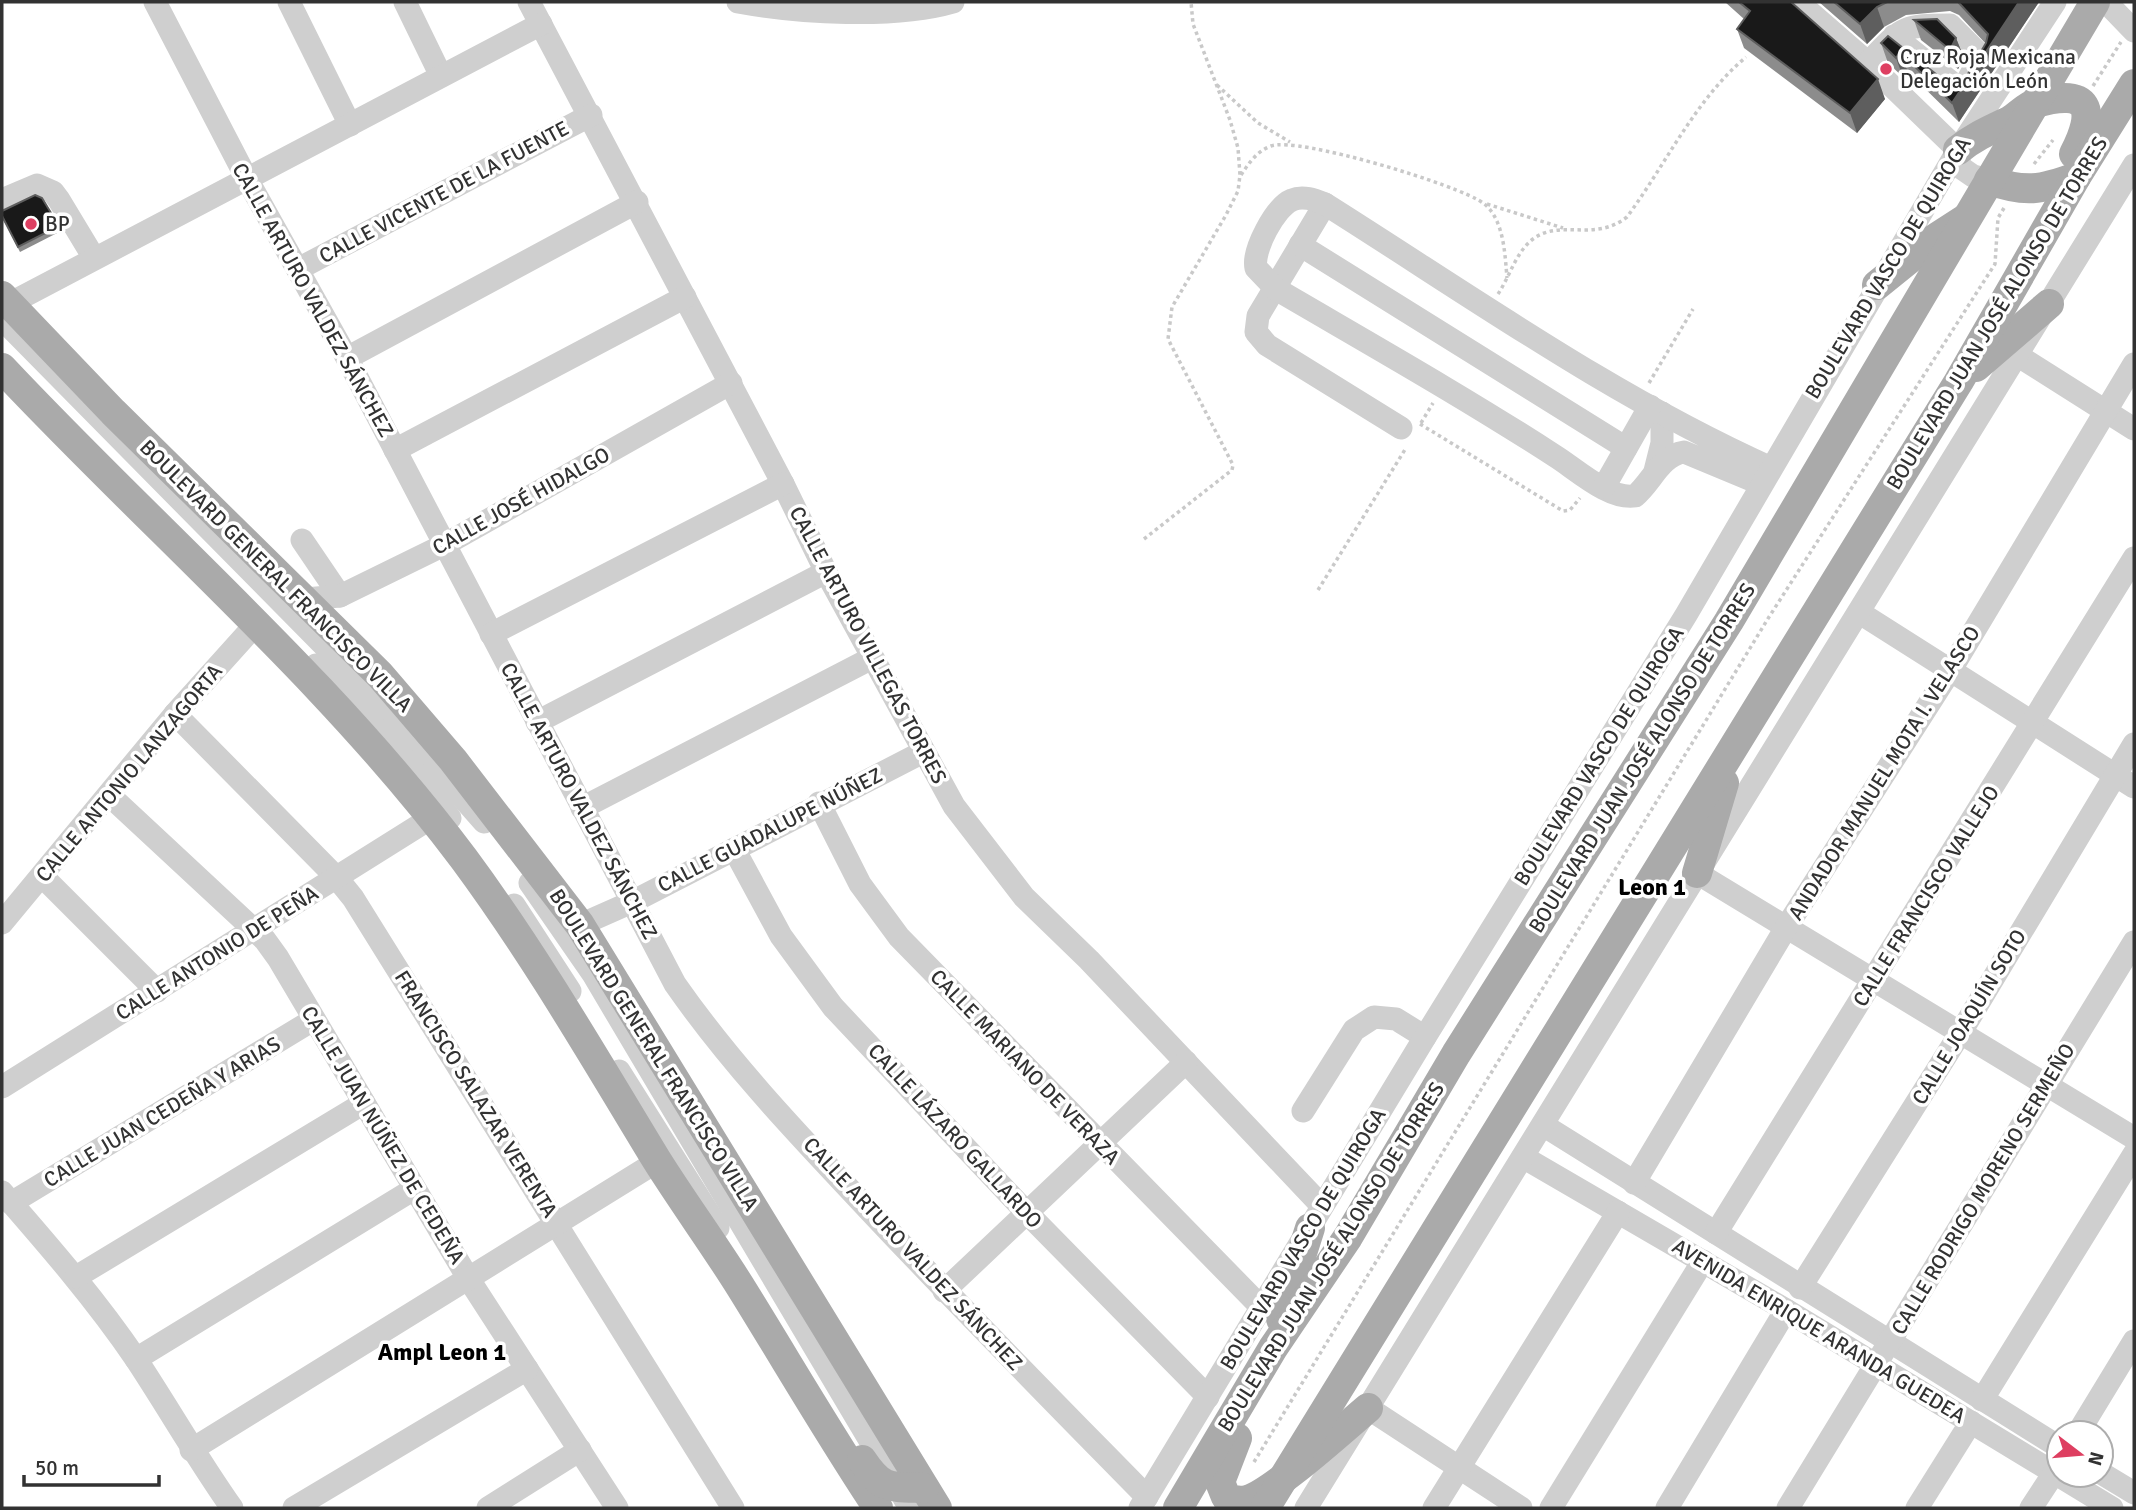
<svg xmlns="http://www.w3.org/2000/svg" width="2136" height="1510" font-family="Signika,sans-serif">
	<rect width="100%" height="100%" fill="#fff"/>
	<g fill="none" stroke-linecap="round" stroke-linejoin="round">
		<!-- path -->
		<g stroke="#c9c9c9" stroke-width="3.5" stroke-dasharray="3.5 3.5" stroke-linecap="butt">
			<path d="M1217 85 1258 123 1290 142"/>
			<path d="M2093 86 2121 42"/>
			<path d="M2034 164 2053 140"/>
			<path d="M1241 175C1249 163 1257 151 1271 146 1297 136 1459 185 1483 203 1504 218 1505 255 1507 278"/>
			<path d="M1487 204 1563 228"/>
			<path d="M1498 294C1510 276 1516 252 1533 239 1562 218 1593 243 1627 217 1666 164 1695 100 1746 57"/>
			<path d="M1649 383 1693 309"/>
			<path d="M1421 423 1433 403"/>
			<path d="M1420 424 1563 511 1570 510 1580 498"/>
			<path d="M1144 539 1232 470 1233 465 1168 339 1172 307 1226 215 1238 191 1240 175 1238 148 1230 120 1193 24 1191 2"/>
			<path d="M1318 590 1406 448"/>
			<path d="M1254 1462 1769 617 1995 264 1998 218 2004 208"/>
		</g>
		<!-- minor -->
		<g stroke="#cfcfcf" stroke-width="23">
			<path d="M155 2 247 179 347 358 675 984C728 1060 791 1127 855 1195 950 1297 1049 1397 1147 1497"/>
			<path d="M289 2 350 125"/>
			<path d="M405 2 441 76"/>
			<path d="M529 2 783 484 826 572 954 806 1024 897 1089 960 1322 1206"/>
			<path d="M738 2C798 13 895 19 953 2"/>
			<path d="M1798 2 1868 63 1958 150 1960 167 1973 176 1989 180"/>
			<path d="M2106 2 2134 31"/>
			<path d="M1868 63C1902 28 1900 25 1950 25L1981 56 1964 87H1957L1894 36"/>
			<path d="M2 200 37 185 53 192 59 200 94 258"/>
			<path d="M1325 204 1258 316 1256 332 1267 345 1401 428"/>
			<path d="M1300 245 1626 448"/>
			<path d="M298 269 591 115"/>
			<path d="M9 304 541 24"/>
			<path d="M2 319 366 688 484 822"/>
			<path d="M2017 355 2134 429"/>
			<path d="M347 358 637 202"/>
			<path d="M395 450 685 297"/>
			<path d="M1655 471 1662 443V413"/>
			<path d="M1761 484 1684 452C1660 456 1652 482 1635 496 1609 500 1576 469 1555 456 1464 397 1370 344 1276 289L1256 268C1252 251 1275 207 1292 200 1303 195 1315 200 1325 204 1471 296 1613 397 1771 468"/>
			<path d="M1604 487 1650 406"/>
			<path d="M302 540 340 596"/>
			<path d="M305 599 340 596 444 545 731 383"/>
			<path d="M1860 613 2134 787"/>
			<path d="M491 634 783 484"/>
			<path d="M316 665 404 758 450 818"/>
			<path d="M175 714 336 877 353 898 733 1508"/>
			<path d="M537 722 826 572"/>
			<path d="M109 795 265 940 278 958 468 1278 617 1508"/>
			<path d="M819 803 860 884 899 937 1262 1308"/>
			<path d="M582 808 872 658"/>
			<path d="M734 849 781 936 833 1007 1027 1213 1208 1397"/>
			<path d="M1697 873 2134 1138"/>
			<path d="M43 877 157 991"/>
			<path d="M530 883 593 974 910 1508"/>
			<path d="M514 905 570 991"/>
			<path d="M2 923 175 714 256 624"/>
			<path d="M580 925 632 902 923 752"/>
			<path d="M619 1071 718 1228"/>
			<path d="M2 1087 431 818"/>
			<path d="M1303 1111 1354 1030 1374 1017 1396 1019 1425 1037"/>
			<path d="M1543 1125 2059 1447"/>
			<path d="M1523 1157 1786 1310 2112 1508"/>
			<path d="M1634 1183 1787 926 1950 671 2134 364"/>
			<path d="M2 1192C49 1246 96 1300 136 1359 169 1409 198 1460 232 1508"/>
			<path d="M11 1203 313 1020"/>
			<path d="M1716 1233 2134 558"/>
			<path d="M76 1277 364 1103"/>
			<path d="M1800 1288 1961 1032 2134 744"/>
			<path d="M944 1291 1186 1062"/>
			<path d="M136 1359 414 1189"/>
			<path d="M1982 1400 2134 1154"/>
			<path d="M1368 1408 1521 1508"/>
			<path d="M2078 1433 2134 1341"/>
			<path d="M191 1450 658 1161"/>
			<path d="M2101 1473 2134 1493"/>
			<path d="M294 1508 527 1369"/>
			<path d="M488 1508 580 1450"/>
			<path d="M1140 1508 1425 1037 1686 615 1958 150 2055 2"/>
			<path d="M1306 1508 2134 165"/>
			<path d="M1434 1508 1618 1212"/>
			<path d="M1551 1508 1703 1261"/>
			<path d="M1667 1508 1786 1310"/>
			<path d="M1788 1508 2134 942"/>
			<path d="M1917 1508 1971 1422"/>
			<path d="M2031 1508 2054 1473"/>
		</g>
		<!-- major -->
		<g stroke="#aaa" stroke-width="30">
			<path d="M1958 150C1974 137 1990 130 2009 121 2018 116 2026 106 2036 103 2090 87 2097 110 2074 154"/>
			<path d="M1989 180C2025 193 2041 190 2076 177"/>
			<path d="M1877 285 1934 239 1965 219"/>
			<path d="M2 296 113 412 380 675 453 760 580 925 937 1508"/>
			<path d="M1976 367 2049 304"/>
			<path d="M2 368C155 531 330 680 464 859 535 955 594 1057 656 1159 683 1202 713 1243 740 1286 786 1360 830 1436 878 1508"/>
			<path d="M1697 873 1724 783"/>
			<path d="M1281 1319 1310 1228"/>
			<path d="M1237 1438 1220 1482 1226 1497C1232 1500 1239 1502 1247 1500 1273 1493 1343 1429 1368 1408"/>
			<path d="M862 1460C882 1490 890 1487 924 1488"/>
			<path d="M1178 1508 1273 1348 1348 1237 1456 1054 1729 621 2095 2"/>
			<path d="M1265 1508 1959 381 2076 177 2134 84"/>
		</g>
	</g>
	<!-- wall -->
	<g fill="#8c8c8c">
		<path d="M1725 2H1791L1885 99 1857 133 1744 48 1737 29 1744 19Z"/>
		<path d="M1819 2H2039L1959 122 1908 72 1903 77 1888 63 1881 43 1888 36 1941 78 1950 81 1965 79 1986 44 1959 15 1950 11 1906 15 1884 27 1867 44Z"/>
		<path d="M1914 20 1956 38 1964 58 1958 69 1921 40Z"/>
		<path d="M2 211 59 226 61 231 20 252 2 217Z"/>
	</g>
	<!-- shaded-wall -->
	<g fill="#5e5e5e">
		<path d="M2019 2H2039L1959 122 1952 103Z"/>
		<path d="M1877 7 1884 27 1867 44 1860 24Z"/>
		<path d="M1956 38 1964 58 1958 69 1950 50Z"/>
		<path d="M1900 52 1908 72 1903 77 1896 58Z"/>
		<path d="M1878 79 1885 99 1857 133 1850 113Z"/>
	</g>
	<!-- building -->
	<g fill="#191919" stroke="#5e5e5e" stroke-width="2">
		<path d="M1739 2H1791L1878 79 1850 113 1737 29 1750 11Z"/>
		<path d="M1834 2H1887L1877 7 1860 24Z"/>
		<path d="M1958 2H2019L1952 103 1900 52 1896 58 1881 43 1888 36 1941 78 1950 81 1965 79 1986 43 1988 34Z"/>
		<path d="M1937 19 1956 38 1950 50 1914 20Z"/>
		<path d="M35 195 42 198 59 226 18 247 2 216V211Z"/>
	</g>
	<!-- markers -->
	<g fill="#de3f61" stroke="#fff" stroke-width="2.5">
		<circle cx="1886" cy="69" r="7"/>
		<circle cx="31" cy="224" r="7"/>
	</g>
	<g text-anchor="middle" stroke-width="7" stroke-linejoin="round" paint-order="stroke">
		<!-- poi labels -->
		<g font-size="21" fill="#323232" stroke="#fff" text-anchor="start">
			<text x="1900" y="64">Cruz Roja Mexicana<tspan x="1900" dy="24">Delegación León</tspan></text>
			<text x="45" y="231">BP</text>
		</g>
		<!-- street labels -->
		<g font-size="21" fill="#323232" stroke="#fff">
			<text transform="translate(444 192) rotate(-28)" y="7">CALLE VICENTE DE LA FUENTE</text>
			<text transform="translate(1888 268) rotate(-59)" y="7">BOULEVARD VASCO DE QUIROGA</text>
			<text transform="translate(313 300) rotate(61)" y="7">CALLE ARTURO VALDEZ SÁNCHEZ</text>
			<text transform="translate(1997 313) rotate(-59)" y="7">BOULEVARD JUAN JOSÉ ALONSO DE TORRES</text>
			<text transform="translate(521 501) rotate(-29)" y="7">CALLE JOSÉ HIDALGO</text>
			<text transform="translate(276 576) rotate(45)" y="7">BOULEVARD GENERAL FRANCISCO VILLA</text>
			<text transform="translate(868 645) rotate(62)" y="7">CALLE ARTURO VILLEGAS TORRES</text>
			<text transform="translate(1599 756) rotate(-58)" y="7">BOULEVARD VASCO DE QUIROGA</text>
			<text transform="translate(1642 758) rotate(-58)" y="7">BOULEVARD JUAN JOSÉ ALONSO DE TORRES</text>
			<text transform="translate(129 773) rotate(-50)" y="7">CALLE ANTONIO LANZAGORTA</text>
			<text transform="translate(1884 773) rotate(-58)" y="7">ANDADOR MANUEL MOTA I. VELASCO</text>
			<text transform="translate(579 801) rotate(62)" y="7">CALLE ARTURO VALDEZ SÁNCHEZ</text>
			<text transform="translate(770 830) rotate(-27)" y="7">CALLE GUADALUPE NÚÑEZ</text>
			<text transform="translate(1926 896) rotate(-58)" y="7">CALLE FRANCISCO VALLEJO</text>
			<text transform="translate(217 953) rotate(-32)" y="7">CALLE ANTONIO DE PEÑA</text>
			<text transform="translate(1969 1017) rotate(-59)" y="7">CALLE JOAQUÍN SOTO</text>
			<text transform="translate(654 1050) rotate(58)" y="7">BOULEVARD GENERAL FRANCISCO VILLA</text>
			<text transform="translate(1025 1067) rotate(46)" y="7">CALLE MARIANO DE VERAZA</text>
			<text transform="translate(476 1094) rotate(58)" y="7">FRANCISCO SALAZAR VERENTA</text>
			<text transform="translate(162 1112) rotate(-31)" y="7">CALLE JUAN CEDEÑA Y ARIAS</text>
			<text transform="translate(383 1135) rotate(59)" y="7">CALLE JUAN NÚÑEZ DE CEDEÑA</text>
			<text transform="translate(955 1136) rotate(47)" y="7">CALLE LÁZARO GALLARDO</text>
			<text transform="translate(1983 1189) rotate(-59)" y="7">CALLE RODRIGO MORENO SERMEÑO</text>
			<text transform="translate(1303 1239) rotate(-59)" y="7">BOULEVARD VASCO DE QUIROGA</text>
			<text transform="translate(913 1254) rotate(47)" y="7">CALLE ARTURO VALDEZ SÁNCHEZ</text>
			<text transform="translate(1331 1257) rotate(-58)" y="7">BOULEVARD JUAN JOSÉ ALONSO DE TORRES</text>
			<text transform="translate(1819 1331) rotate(31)" y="7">AVENIDA ENRIQUE ARANDA GUEDEA</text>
		</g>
		<!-- quarter labels -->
		<g font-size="24" font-weight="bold" fill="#000" stroke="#fff">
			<text x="1652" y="895">Leon 1</text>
			<text x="442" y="1360">Ampl Leon 1</text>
		</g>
	</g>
	<!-- border -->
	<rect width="2136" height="1510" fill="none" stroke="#323232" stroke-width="7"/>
	<!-- north arrow -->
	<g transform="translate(2080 1454) rotate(106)"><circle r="33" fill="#ffffff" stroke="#adadad" stroke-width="2"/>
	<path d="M0-5L12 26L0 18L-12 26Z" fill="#de3f61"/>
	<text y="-10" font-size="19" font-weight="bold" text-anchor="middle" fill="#323232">N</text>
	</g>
	<!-- scale -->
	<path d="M24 1475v10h135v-10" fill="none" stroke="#323232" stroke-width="3.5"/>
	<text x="35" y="1475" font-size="21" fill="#323232" stroke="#ffffff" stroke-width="5" paint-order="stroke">50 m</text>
</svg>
